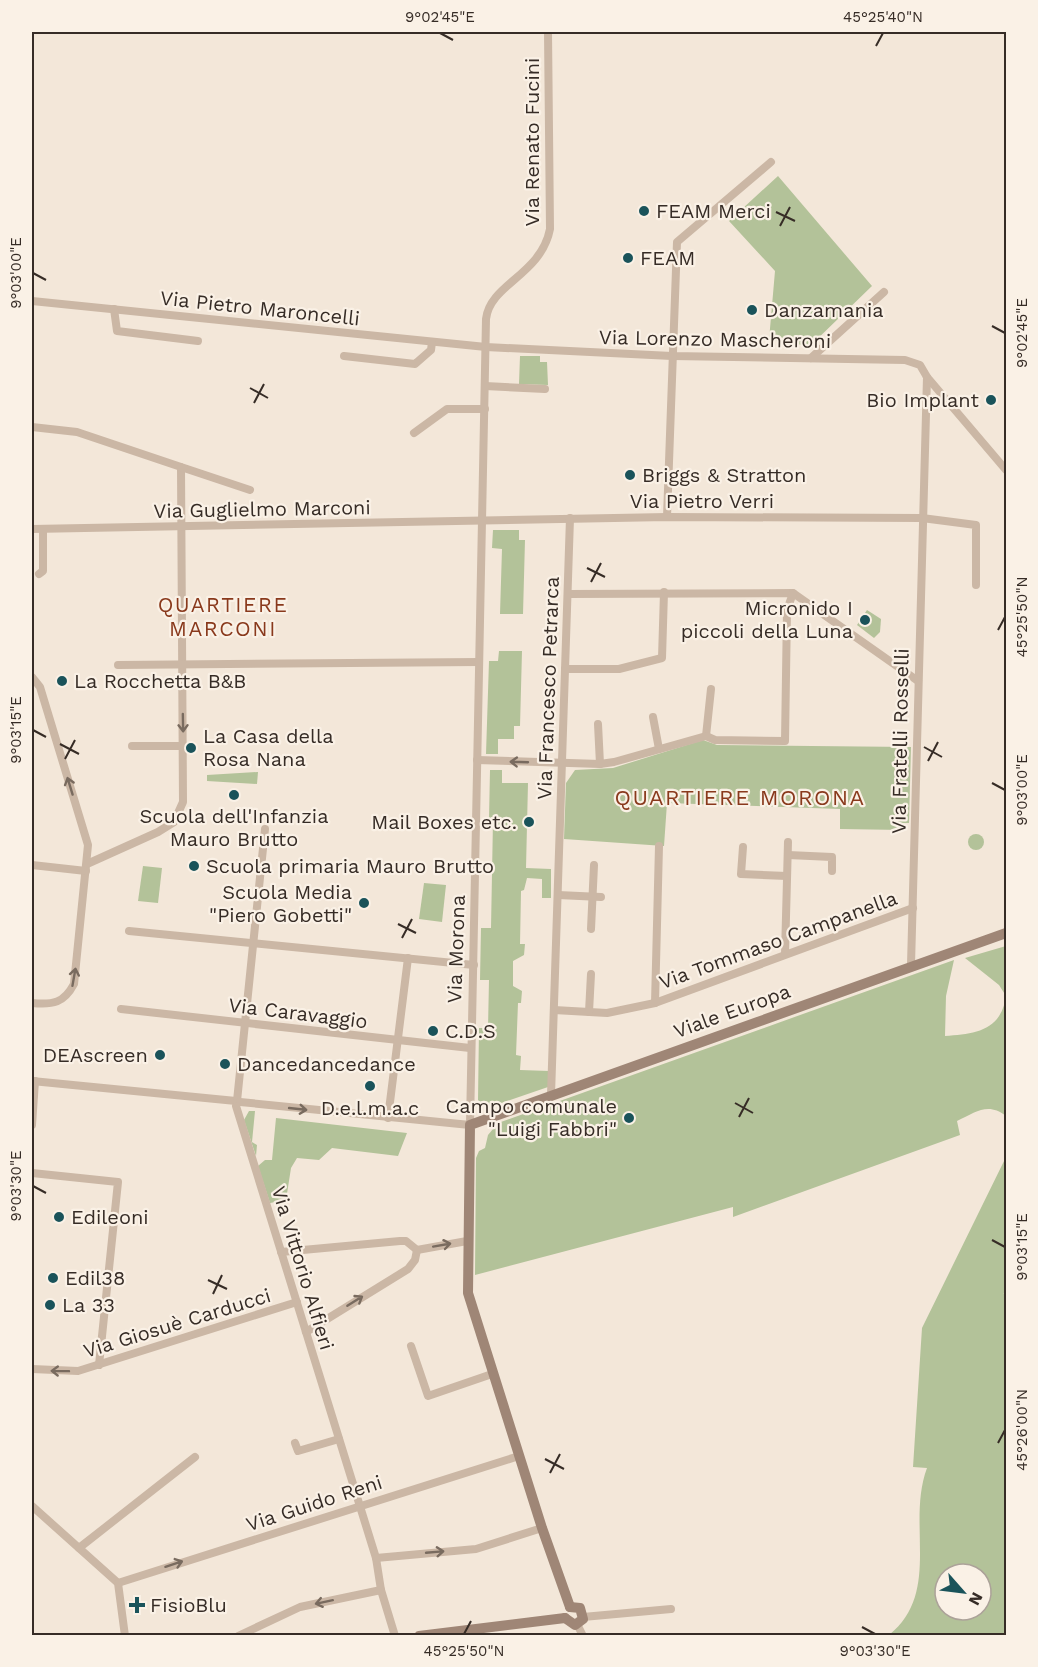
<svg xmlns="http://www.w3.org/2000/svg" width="1038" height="1667" font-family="'Work Sans',sans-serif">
	<rect width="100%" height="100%" fill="#f3e7d9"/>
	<!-- green -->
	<g fill="#b3c299" fill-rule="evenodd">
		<path d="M778 176 872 286 810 346 769 340 775 271 729 221Z"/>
		<path d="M520 356H540V362H547L548 385 519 384Z"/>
		<path d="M493 530H519V540H525L523 614H500L502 549 492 548Z"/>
		<path d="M867 610 881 619 880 632 874 638 857 625Z"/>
		<path d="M499 651H522L520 726H514V739H498V754H486L489 661H498Z"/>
		<path d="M703 740 717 745 911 747 909 823H902V830L840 829V809L667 803 664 846 564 839 566 783 575 770 613 768Z"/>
		<path d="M490 770H502V783H528L526 868 551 869V898H542V879L527 878 524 890 521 891 520 944H525L524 955 513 961V986L522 991 521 1003H518L516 1055 521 1056 520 1070 549 1071 548 1087 487 1108 478 1100 479 1028H488L489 980H480L481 928H491L493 820 489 819Z"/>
		<path d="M258 772 257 784 207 781V775Z"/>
		<circle cx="976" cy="842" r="8"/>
		<path d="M143 866 162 868 158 903 138 901Z"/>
		<path d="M424 883 446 885 442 922 419 919Z"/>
		<path d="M1006 946V1116C988 1102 976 1112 957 1121L960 1135 733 1217V1207L475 1275 476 1158 479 1151 485 1148 488 1135 498 1123 954 960 946 996 945 1036C975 1034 1001 1031 1006 996L999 985 965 958Z"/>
		<path d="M249 1111H255L252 1142 257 1145 256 1156 244 1120Z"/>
		<path d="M276 1118 407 1133 398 1156 332 1148 319 1160 297 1158 291 1168 286 1200 270 1203 258 1166 265 1160H272Z"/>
		<path d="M1006 1157V1294L1003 1293 1006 1295V1635H889C942 1592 906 1524 927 1468L913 1467 922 1328ZM945 1574H981V1610H945Z"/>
	</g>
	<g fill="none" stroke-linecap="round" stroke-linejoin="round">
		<!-- street -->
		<g stroke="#cbb7a5" stroke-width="8">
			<path d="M32 301 486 347 672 356 905 360 920 365 927 377 911 965"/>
			<path d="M114 309 117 331 198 341"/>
			<path d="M344 356 415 364 431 350 432 342"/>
			<path d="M811 358 884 292"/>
			<path d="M927 377 1006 470"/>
			<path d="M485 386 545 389"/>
			<path d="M32 427 77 432 181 467 183 802 174 822 158 832 87 864"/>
			<path d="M414 433 447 409H485"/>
			<path d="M181 467 250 490"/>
			<path d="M667 517 677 242 771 162"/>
			<path d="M32 529 667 517 922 518 976 525V585"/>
			<path d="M39 574 43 571V529"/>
			<path d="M568 594 793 593 918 681"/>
			<path d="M118 665 479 662"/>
			<path d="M565 669H619L662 658 664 592"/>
			<path d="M32 677 40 687 88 845 74 984C64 1003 53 1005 32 1003"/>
			<path d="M653 717 659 749"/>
			<path d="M598 724 600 764"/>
			<path d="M706 736 711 689"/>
			<path d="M132 746H184"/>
			<path d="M477 760 600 764 614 762 706 736 715 740 785 741 787 610 793 593"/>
			<path d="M743 847 741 874 787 876"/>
			<path d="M788 855 832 857V871"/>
			<path d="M32 865 86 871"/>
			<path d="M558 895 601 897"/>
			<path d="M591 929 594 865"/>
			<path d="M129 931 474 965"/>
			<path d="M785 954 788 842"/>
			<path d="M655 1003 659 846"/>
			<path d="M121 1009 470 1048"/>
			<path d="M554 1010 607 1013 655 1003 913 908"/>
			<path d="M589 1012 591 974"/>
			<path d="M32 1081 236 1101"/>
			<path d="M551 1095 570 518"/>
			<path d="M237 1101 265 829"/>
			<path d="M240 1102 470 1125 486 319C490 284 541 275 550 229L548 32"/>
			<path d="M236 1106 376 1558 381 1590 395 1636"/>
			<path d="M388 1118 408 958"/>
			<path d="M32 1125 35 1081"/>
			<path d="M32 1173 118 1182 99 1365"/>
			<path d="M417 1250 467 1241"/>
			<path d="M281 1252 400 1241H406L417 1250"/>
			<path d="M306 1332 408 1269 415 1260 417 1250"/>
			<path d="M411 1346 428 1396 492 1374"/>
			<path d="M32 1369 78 1371 297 1302"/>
			<path d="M295 1443 298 1451 339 1439"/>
			<path d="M32 1506 118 1583 125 1636"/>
			<path d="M79 1548 195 1457"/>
			<path d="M376 1558 476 1549 542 1528"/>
			<path d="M118 1583 519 1456"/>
			<path d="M583 1617 671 1609"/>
			<path d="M577 1624 583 1636"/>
			<path d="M238 1636 300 1607 381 1590"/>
		</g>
		<!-- secondary -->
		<g stroke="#9f8676" stroke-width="10">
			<path d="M570 1607 542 1528 468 1293 470 1125 1006 933"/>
			<path d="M565 1618 575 1625 583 1619 580 1608 570 1607"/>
			<path d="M419 1636 565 1618"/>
		</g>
	</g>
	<!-- one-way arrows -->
	<defs><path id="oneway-shaft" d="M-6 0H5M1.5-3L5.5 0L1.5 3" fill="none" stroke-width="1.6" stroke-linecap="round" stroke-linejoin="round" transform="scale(1.5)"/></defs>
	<g stroke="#796b5f">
		<use href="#oneway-shaft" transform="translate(183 723) rotate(89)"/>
		<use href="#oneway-shaft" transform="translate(519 762) rotate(-178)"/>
		<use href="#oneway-shaft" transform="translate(70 786) rotate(-107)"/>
		<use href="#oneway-shaft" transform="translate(74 977) rotate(-80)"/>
		<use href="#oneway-shaft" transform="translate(298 1109) rotate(6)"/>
		<use href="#oneway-shaft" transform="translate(442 1245) rotate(-10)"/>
		<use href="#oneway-shaft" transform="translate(355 1301) rotate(-32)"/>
		<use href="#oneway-shaft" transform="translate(60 1371) rotate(-179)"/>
		<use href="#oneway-shaft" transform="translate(435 1552) rotate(-5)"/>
		<use href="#oneway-shaft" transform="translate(174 1564) rotate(-18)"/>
		<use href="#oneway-shaft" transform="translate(324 1602) rotate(168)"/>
	</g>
	<!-- ticks -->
	<path fill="none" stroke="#362c26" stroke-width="2" d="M440 33 453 40M876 46 883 33M776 212 795 221M780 226 790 207M33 273 46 280M992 326 1005 333M250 388 268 398M254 403 264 384M587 568 605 577M591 582 601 563M998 630 1005 617M33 730 46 737M60 744 79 754M924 747 942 757M65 759 75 740M928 761 938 742M992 783 1005 790M398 924 416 933M402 938 412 919M735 1103 753 1113M739 1117 749 1098M33 1186 46 1193M992 1240 1005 1247M208 1280 227 1289M213 1294 222 1275M998 1443 1005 1430M545 1459 564 1469M550 1473 560 1454M862 1627 875 1634M464 1634 471 1621"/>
	<!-- markers -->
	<g fill="#1a535a" stroke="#faf1e6" stroke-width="2">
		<circle cx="644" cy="211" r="6"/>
		<circle cx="628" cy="258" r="6"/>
		<circle cx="752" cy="310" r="6"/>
		<circle cx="991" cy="400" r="6"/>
		<circle cx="630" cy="475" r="6"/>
		<circle cx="865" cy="620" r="6"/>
		<circle cx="62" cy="681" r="6"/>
		<circle cx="191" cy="748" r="6"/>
		<circle cx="234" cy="795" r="6"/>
		<circle cx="529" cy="822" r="6"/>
		<circle cx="194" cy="866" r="6"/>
		<circle cx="364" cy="903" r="6"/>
		<circle cx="433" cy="1031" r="6"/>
		<circle cx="160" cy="1055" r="6"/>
		<circle cx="225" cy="1064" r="6"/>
		<circle cx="370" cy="1086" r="6"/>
		<circle cx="629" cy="1118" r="6"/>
		<circle cx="59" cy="1217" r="6"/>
		<circle cx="53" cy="1278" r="6"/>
		<circle cx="50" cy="1305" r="6"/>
		<path d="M134 1596h6v6h6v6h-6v6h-6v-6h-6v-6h6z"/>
	</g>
	<g text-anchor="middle" stroke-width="4.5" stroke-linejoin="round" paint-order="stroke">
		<!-- street labels -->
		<g font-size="20" fill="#362c26" stroke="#faf1e6">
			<text transform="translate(532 142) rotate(-90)" y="7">Via Renato Fucini</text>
			<text transform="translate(260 308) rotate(6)" y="7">Via Pietro Maroncelli</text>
			<text transform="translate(715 339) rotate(1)" y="7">Via Lorenzo Mascheroni</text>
			<text x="702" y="508">Via Pietro Verri</text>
			<text transform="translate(262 509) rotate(-1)" y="7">Via Guglielmo Marconi</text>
			<text transform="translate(548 688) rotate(-88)" y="7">Via Francesco Petrarca</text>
			<text transform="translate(900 741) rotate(-89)" y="7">Via Fratelli Rosselli</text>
			<text transform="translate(778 940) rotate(-20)" y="7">Via Tommaso Campanella</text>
			<text transform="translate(456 949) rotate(-88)" y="7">Via Morona</text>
			<text transform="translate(732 1011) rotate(-20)" y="7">Viale Europa</text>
			<text transform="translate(298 1013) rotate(7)" y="7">Via Caravaggio</text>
			<text transform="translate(303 1268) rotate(73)" y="7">Via Vittorio Alfieri</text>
			<text transform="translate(177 1323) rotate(-17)" y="7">Via Giosuè Carducci</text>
			<text transform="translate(314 1503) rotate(-18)" y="7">Via Guido Reni</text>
		</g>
		<!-- poi labels -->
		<g font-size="20" fill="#362c26" stroke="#faf1e6" text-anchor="start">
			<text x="656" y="218">FEAM Merci</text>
			<text x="640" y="265">FEAM</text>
			<text x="764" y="317">Danzamania</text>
			<text x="979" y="407" text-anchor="end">Bio Implant</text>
			<text x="642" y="482">Briggs &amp; Stratton</text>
			<text x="853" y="615" text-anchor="end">Micronido I<tspan x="853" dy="23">piccoli della Luna</tspan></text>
			<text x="74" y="688">La Rocchetta B&amp;B</text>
			<text x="203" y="743">La Casa della<tspan x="203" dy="23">Rosa Nana</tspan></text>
			<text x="234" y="823" text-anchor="middle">Scuola dell'Infanzia<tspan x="234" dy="23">Mauro Brutto</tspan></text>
			<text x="517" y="829" text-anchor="end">Mail Boxes etc.</text>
			<text x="206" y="873">Scuola primaria Mauro Brutto</text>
			<text x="352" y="899" text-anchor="end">Scuola Media<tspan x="352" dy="23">"Piero Gobetti"</tspan></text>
			<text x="445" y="1038">C.D.S</text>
			<text x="148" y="1062" text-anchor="end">DEAscreen</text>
			<text x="237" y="1071">Dancedancedance</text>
			<text x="617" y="1113" text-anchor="end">Campo comunale<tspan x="617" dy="23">"Luigi Fabbri"</tspan></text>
			<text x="370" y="1115" text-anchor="middle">D.e.l.m.a.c</text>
			<text x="71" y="1224">Edileoni</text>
			<text x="65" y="1285">Edil38</text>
			<text x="62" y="1312">La 33</text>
			<text x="150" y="1612">FisioBlu</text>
		</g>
		<!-- neighbourhood labels -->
		<g font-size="21" letter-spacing="1.5" fill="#89391c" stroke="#faf1e6">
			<text x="223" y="612">QUARTIERE<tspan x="223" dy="24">MARCONI</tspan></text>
		</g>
		<!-- quarter labels -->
		<g font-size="22" letter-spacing="1.5" fill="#89391c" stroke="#faf1e6">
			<text x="740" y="805">QUARTIERE MORONA</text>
		</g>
	</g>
	<!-- border -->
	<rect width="1038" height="1667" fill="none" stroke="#faf1e6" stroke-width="66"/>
	<!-- north arrow -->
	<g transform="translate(963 1592) rotate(118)"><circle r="28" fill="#faf1e6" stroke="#aca299" stroke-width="1.5"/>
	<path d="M0-4.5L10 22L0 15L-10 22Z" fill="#1a535a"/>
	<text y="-9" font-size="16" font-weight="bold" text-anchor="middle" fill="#362c26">N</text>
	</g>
	<rect x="33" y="33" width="972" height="1601" fill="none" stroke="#362c26" stroke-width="2"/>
	<g font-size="15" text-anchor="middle" fill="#362c26">
		<text x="440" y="22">9°02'45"E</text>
		<text x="883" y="22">45°25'40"N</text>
		<text transform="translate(16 273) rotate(-90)" y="5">9°03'00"E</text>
		<text transform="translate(1022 333) rotate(-90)" y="5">9°02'45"E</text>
		<text transform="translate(1022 617) rotate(-90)" y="5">45°25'50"N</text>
		<text transform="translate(16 730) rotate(-90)" y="5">9°03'15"E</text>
		<text transform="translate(1022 790) rotate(-90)" y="5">9°03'00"E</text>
		<text transform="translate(16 1186) rotate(-90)" y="5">9°03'30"E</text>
		<text transform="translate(1022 1247) rotate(-90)" y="5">9°03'15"E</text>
		<text transform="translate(1022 1430) rotate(-90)" y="5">45°26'00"N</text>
		<text x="464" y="1656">45°25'50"N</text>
		<text x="875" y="1656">9°03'30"E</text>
	</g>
</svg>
